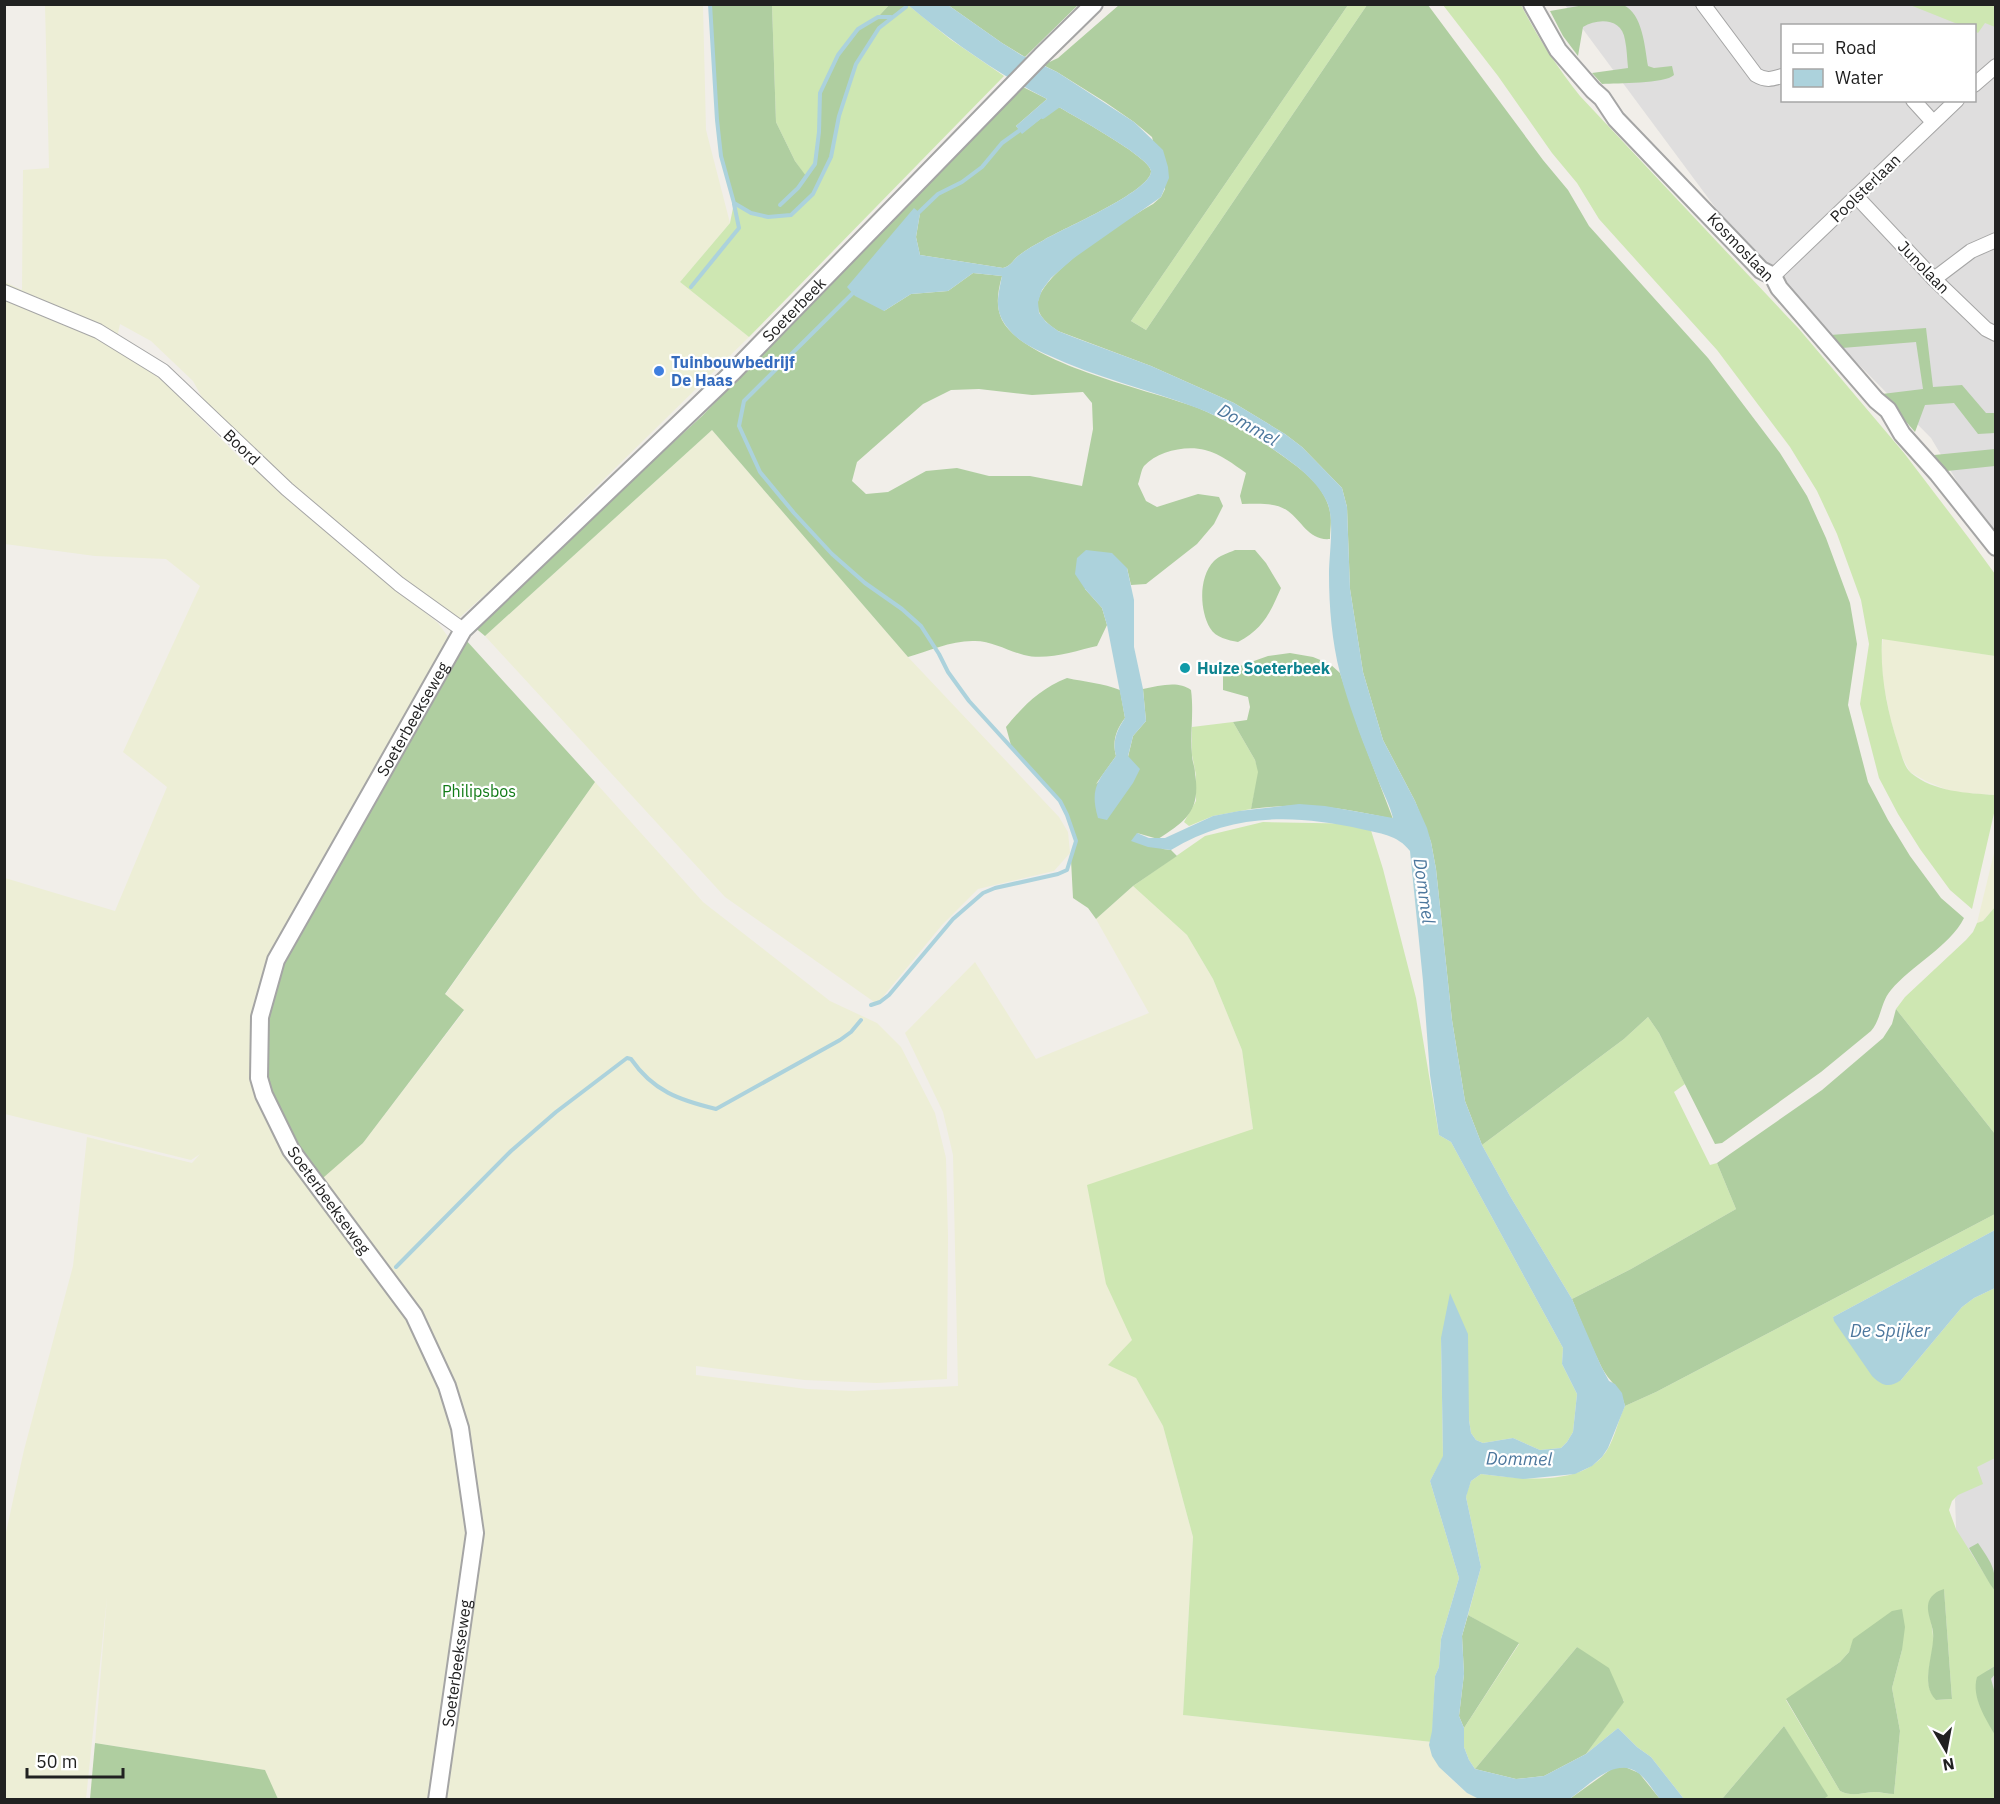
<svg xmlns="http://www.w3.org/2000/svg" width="2000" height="1804" font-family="'IBM Plex Sans',sans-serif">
	<rect width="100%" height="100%" fill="#f1eee9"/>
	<!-- residential -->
	<g fill="#dfdede" fill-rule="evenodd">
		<path d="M1565 5H1995V545L1931 438 1749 253ZM1782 26H1974V100H1782Z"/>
		<path d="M1995 1419V1799L1962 1693 1955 1499Z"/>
	</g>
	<!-- farmland -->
	<g fill="#edeed6" fill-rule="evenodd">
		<path d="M45 5H703L706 130 730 223 680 282 749 337 549 533 530 554 457 620 400 592 438 623 449 638 276 960 316 1183 363 1143 464 1011 445 995 595 782 703 902 830 1001 877 1023 901 1047 935 1113 946 1158 948 1236 947 1379 877 1383 804 1380 696 1366V1375L807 1389 854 1391 958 1386 953 1155 943 1112 905 1033 975 962 1036 1059 1149 1013 1096 919 1133 886 1187 935 1213 979 1242 1050 1253 1129 1106 1284 1133 1340 1136 1378 1163 1426 1193 1537 1183 1715 1432 1742 1436 1757 1447 1775 1467 1793 1479 1799H278L264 1770 95 1743 107 1597 86 1799H5V1537L24 1450 73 1266 87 1137 192 1163 200 1154 191 1160 5 1114V878L115 911 167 787 123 752 200 586 166 559 95 556 5 544V282L22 290 23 170 49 168ZM120 324 151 341 193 381 209 410 287 482 252 462 248 466 163 381 115 347Z"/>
		<path d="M712 430 908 657 1059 817 1068 832 1070 853 1054 871 978 889 942 925 877 1004 725 897 485 636Z"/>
		<path d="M1883 638 1995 656V795L1952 792 1926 781 1910 772 1901 755 1890 717 1883 681 1881 655Z"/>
		<path d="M1995 849V907L1983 921 1977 923Z"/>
	</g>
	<!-- grass -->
	<g fill="#cee7b2" fill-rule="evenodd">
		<path d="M772 5H889L878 17 858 29 819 132 815 164 806 177 795 161 776 122Z"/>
		<path d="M908 5 950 39 1004 76 749 337 680 282 730 223 734 203 751 213 768 217 791 215 813 194 831 157 839 116 856 64 879 28Z"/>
		<path d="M1348 5H1367L1146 330 1131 321Z"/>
		<path d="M1443 5H1521C1538 38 1557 67 1580 96L1799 329 1904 453 1968 537 1995 574V656L1882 639C1880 675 1887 710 1898 744 1901 753 1904 767 1911 773 1934 792 1967 793 1995 795V809L1972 909 1950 890 1920 849 1898 814 1879 778 1860 704 1869 644 1861 600 1837 534 1817 491 1790 447 1717 350 1599 219 1577 183 1552 153 1498 76Z"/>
		<path d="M1910 5H1995V27L1985 23 1978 33 1975 31 1974 26 1960 25Z"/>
		<path d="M1233 722 1255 760 1259 772 1251 809 1213 816 1189 826 1184 822 1196 801V775L1192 755V727Z"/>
		<path d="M1263 822 1369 824 1383 869 1416 998 1439 1135 1451 1142 1563 1348 1562 1364 1577 1394 1573 1432 1567 1442 1561 1448 1540 1450 1513 1438 1483 1443 1476 1440 1471 1433 1469 1420 1441 1338 1443 1457 1430 1481 1459 1578 1441 1639 1439 1667 1435 1676 1432 1742 1183 1715 1193 1537 1163 1426 1136 1378 1108 1365 1132 1340 1106 1284 1087 1185 1253 1129 1242 1050 1213 979 1187 935 1133 886 1205 836Z"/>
		<path d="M1995 907V1134L1896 1009 1905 997 1966 940 1973 932 1977 923 1983 921Z"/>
		<path d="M1648 1017 1659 1033 1685 1084 1674 1092 1710 1165 1717 1163 1736 1209 1631 1269 1572 1299 1510 1196 1482 1145 1624 1039Z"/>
		<path d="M1995 1214V1230L1833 1317 1852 1346 1901 1380 1962 1307 1974 1298 1995 1288V1458L1977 1467 1983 1484 1958 1495 1952 1501 1949 1510 1956 1529 1995 1591V1666L1988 1670 1978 1701 1995 1735V1799H1822L1825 1797 1784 1726 1722 1799H1684L1651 1757 1637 1747 1618 1728 1586 1754 1624 1701 1577 1647 1475 1769 1469 1760 1464 1747V1728L1519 1644 1468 1615 1481 1567 1466 1497 1467 1492 1471 1481 1481 1474C1516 1478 1575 1487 1602 1457 1614 1444 1617 1422 1625 1406L1656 1392ZM1944 1590 1952 1699 1937 1700C1921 1686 1932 1662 1933 1644 1934 1631 1930 1618 1928 1605ZM1854 1639 1902 1650 1892 1688 1900 1731 1894 1794C1887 1794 1880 1792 1874 1792 1862 1793 1851 1797 1840 1791L1786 1700 1840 1662 1849 1652Z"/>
	</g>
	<!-- forest -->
	<g fill="#afcea0" fill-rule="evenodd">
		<path d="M1590 4C1599 4 1615 2 1623 5 1643 13 1645 49 1648 66L1654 68 1672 66 1674 75C1665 84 1617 83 1602 84L1592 73 1628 68C1627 59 1627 49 1625 40 1622 18 1598 18 1583 27L1578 56 1563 36 1550 11Z"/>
		<path d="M710 5H772L776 122 795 161 806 176 815 164 819 132 820 93 838 55 858 29 878 17 889 5H908L879 28 856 64 839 116 831 157 813 194 791 215 768 217 751 213 734 203 721 156 717 120Z"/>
		<path d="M948 5H1078L1025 57 1002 43Z"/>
		<path d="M1119 5H1348L1131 321 1146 330 1367 5H1428L1543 160 1568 190 1589 226 1708 358 1780 453 1807 496 1826 538 1850 603 1857 644 1848 705 1868 782 1888 820 1910 856 1941 898 1964 918C1950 946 1911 966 1891 990 1881 1001 1881 1020 1871 1031L1821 1072 1722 1143 1715 1144 1659 1033 1648 1017 1624 1039 1482 1145 1465 1101 1452 1020 1436 869 1431 842 1415 801 1383 740 1363 672 1350 589 1347 507 1342 488 1302 447 1285 434 1234 403 1151 366 1058 331C1048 324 1036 316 1038 302 1041 272 1127 219 1153 204L1161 197 1165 189 1152 137 1134 122 1105 102 1057 72 1043 65 1058 58Z"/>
		<path d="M1023 87 1047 99 1016 126 1022 133 1057 106C1072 115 1150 157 1151 171 1152 191 1062 229 1044 240 1035 245 1025 250 1017 257 1012 262 1010 266 1003 268L920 255 916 237 920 213 884 311 911 294 948 291 973 273 1002 276C998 291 995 305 1002 320 1025 364 1151 390 1198 408 1226 420 1252 435 1277 452 1298 467 1325 484 1330 512 1332 520 1330 530 1330 539 1309 541 1302 521 1288 511 1275 502 1258 504 1242 504L1240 496 1246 473C1233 464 1221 454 1205 450 1186 445 1158 451 1144 466 1141 470 1140 479 1138 484L1146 501 1157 507 1198 494 1219 497 1223 506 1214 524 1197 544 1146 584 1131 585 1127 568 1085 589 1102 608 1107 625 1097 646C1075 651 1046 661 1024 655 1008 651 992 641 975 641 953 640 928 651 908 657L712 430 485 636 473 626 702 416 874 237ZM979 389 1032 395 1083 392 1092 403 1093 429 1082 486 1030 476H989L957 468 926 471 888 492 866 494 852 481 857 462 923 404 951 390Z"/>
		<path d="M1926 328 1933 387 1962 385 1986 413H1995V433L1978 434 1954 403 1925 405 1915 432 1882 394 1923 389 1916 342 1842 348 1830 335Z"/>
		<path d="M1995 449V466L1947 471 1934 455Z"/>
		<path d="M1235 550H1255L1266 563 1281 588C1270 613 1263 629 1238 642 1228 640 1216 638 1210 628 1199 609 1199 576 1214 561 1219 556 1228 553 1235 550Z"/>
		<path d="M465 639 595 782 445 994 464 1010 363 1143 316 1184 264 1095 260 1017 276 960Z"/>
		<path d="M1290 653 1313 657 1330 664 1340 673 1359 730 1393 819C1340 807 1305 802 1251 809L1258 772 1255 760 1233 722 1247 720 1250 707 1248 697 1223 690V672L1268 656Z"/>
		<path d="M1067 678C1085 682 1103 683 1120 690L1125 718C1116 730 1112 741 1116 756L1096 784 1128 757 1133 736 1146 721 1143 689C1159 686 1178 680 1191 690 1194 712 1190 733 1192 755 1192 761 1195 767 1195 773 1201 811 1186 821 1158 839L1137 833 1163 849 1171 850 1177 856 1133 886 1096 919 1088 908 1073 898 1071 860 1076 841 1067 815 1060 801 1012 749 1006 727C1023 706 1041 688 1067 678Z"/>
		<path d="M1896 1009 1995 1134V1214L1656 1392 1625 1406C1620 1385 1610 1384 1601 1366 1590 1344 1581 1321 1572 1299L1631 1269 1736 1209 1717 1163 1822 1090 1883 1038 1892 1024Z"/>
		<path d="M1978 1543C1991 1563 1996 1567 1995 1591L1990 1584 1969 1548Z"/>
		<path d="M1944 1589 1952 1699 1936 1700C1919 1684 1935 1653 1933 1632 1932 1624 1927 1613 1928 1605 1929 1596 1937 1591 1944 1589Z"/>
		<path d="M1902 1609 1905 1627 1902 1650 1892 1688 1900 1731 1894 1794C1887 1794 1881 1792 1874 1792 1862 1793 1851 1797 1840 1791L1786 1699 1840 1662 1849 1652 1853 1639 1892 1611Z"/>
		<path d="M1468 1615 1519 1643 1464 1728 1459 1716 1464 1674 1462 1636Z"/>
		<path d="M1577 1647 1609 1668 1624 1702 1586 1754 1544 1776 1516 1779 1475 1769Z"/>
		<path d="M1995 1666V1674L1991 1679 1995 1693V1735C1986 1719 1971 1697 1977 1677Z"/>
		<path d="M1784 1726 1828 1796 1822 1800 1722 1799Z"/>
		<path d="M95 1743 265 1770 278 1799H90Z"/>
		<path d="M1625 1767 1639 1773 1660 1799 1573 1800 1571 1798 1613 1768Z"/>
	</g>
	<!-- water -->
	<g fill="#acd2dc">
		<path d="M908 5H948L1002 43 1021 55 1057 72 1134 122 1163 150 1168 167 1169 178 1161 197 1074 258 1051 278 1042 290 1038 302 1039 313 1046 322 1058 331 1073 337 1151 366 1234 403 1285 434 1302 447 1342 488 1347 507 1350 589 1363 672 1383 740 1415 801 1427 828 1431 842 1436 869 1452 1020 1465 1101 1482 1145 1510 1196 1572 1299 1601 1366 1609 1381 1615 1384 1622 1393 1625 1406 1608 1448 1602 1457 1592 1466 1575 1474 1523 1479 1481 1474 1471 1481 1466 1497 1481 1567 1462 1636 1464 1674 1459 1716 1464 1728V1747L1469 1760 1475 1769 1516 1779 1544 1776 1586 1754 1618 1728 1637 1747 1651 1757 1684 1799H1660C1653 1791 1647 1779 1638 1773 1616 1756 1589 1785 1571 1798L1566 1799H1479L1467 1793 1439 1767 1432 1756 1429 1745 1432 1731 1435 1676 1439 1667 1441 1639 1459 1578 1430 1481 1443 1456 1441 1338 1450 1293 1468 1334 1469 1420 1471 1433 1476 1440 1483 1443 1513 1438 1540 1450 1561 1448 1567 1442 1573 1432 1577 1394 1562 1364 1563 1348 1451 1142 1439 1135 1430 1075 1423 981 1410 851C1398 835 1379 833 1361 829 1294 814 1231 813 1171 850L1148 847 1131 841 1137 833 1149 838H1165L1213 816 1239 811 1299 804 1325 806 1393 818C1390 805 1383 793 1378 780 1364 745 1350 710 1340 673 1332 642 1329 607 1329 574 1329 554 1335 520 1327 502 1320 487 1308 475 1295 465 1265 442 1233 422 1197 408 1148 389 1096 378 1048 355 1036 350 1022 343 1013 334 993 313 997 301 1002 276L973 273 948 291 911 294 884 311 855 296 847 287 914 208 920 213 916 237 920 255 1003 268C1010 266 1012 262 1017 257 1025 250 1035 245 1044 240 1062 229 1152 191 1151 171 1150 157 1072 115 1057 106L1022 134 1016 126 1047 99C996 73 951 41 908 5Z"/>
		<path d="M1086 550 1112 553 1127 568 1134 600V647L1143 689 1146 721 1133 736 1128 756 1140 769 1133 783 1107 820 1098 818C1089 787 1099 780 1116 756 1112 741 1117 730 1125 718L1107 625 1102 608 1085 589 1075 574 1077 558Z"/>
		<path d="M1995 1230V1288L1974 1298 1962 1307 1901 1380C1889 1389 1881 1385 1872 1376L1834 1321 1833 1317Z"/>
	</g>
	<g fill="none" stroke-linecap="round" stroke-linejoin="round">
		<!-- stream -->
		<g stroke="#acd2dc" stroke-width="4">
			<path d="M710 4 717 120 721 156 734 203 751 213 768 217 791 215 813 194 831 157 839 116 856 64 879 28 906 7"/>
			<path d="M1043 117 1061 104"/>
			<path d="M780 205 798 188 815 164 819 132 820 93 838 55 858 29 878 17H891"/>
			<path d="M916 215 938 194 962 182 982 167 1002 143 1023 128"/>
			<path d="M691 287 739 228 734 204"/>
			<path d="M855 291 744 401 739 426 760 472 794 513 832 554 865 583 902 609 921 626 939 654 948 672 969 701 1060 801 1067 815 1076 841 1067 870 1058 874 995 888 983 893 953 919 889 995 880 1002 871 1005"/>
			<path d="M396 1267 511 1151 556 1112 627 1058 631 1059C653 1091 679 1100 716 1109L840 1040 851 1032 861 1020"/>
		</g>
		<defs>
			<g id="minor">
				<path d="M1703 4 1756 75C1766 81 1772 79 1782 76"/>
				<path d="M1974 85 1996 66"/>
				<path d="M1913 100 1933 122"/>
				<path d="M1856 196 1934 279 1986 329 1996 334"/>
				<path d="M1773 276 1957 100"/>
				<path d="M1934 279 1971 251 1996 240"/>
				<path d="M4 292 98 331 163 371 287 489 399 584 463 630"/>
			</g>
			<g id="tertiary">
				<path d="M1532 4 1558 50 1593 90 1602 98 1616 119 1761 270 1773 276 1779 288 1876 400 1888 410 1902 434 1938 474 1996 547"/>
				<path id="s1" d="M437 1800 475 1533 460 1428 447 1386 414 1315 291 1150 264 1095 259 1078 260 1017 276 960 463 630 733 372 1041 56 1094 4"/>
			</g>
		</defs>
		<!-- minor casing -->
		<use href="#minor" stroke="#a5a5a5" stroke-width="16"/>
		<!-- tertiary casing -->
		<use href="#tertiary" stroke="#a5a5a5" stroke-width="20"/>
		<!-- minor -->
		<use href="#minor" stroke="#fff" stroke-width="14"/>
		<!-- tertiary -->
		<use href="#tertiary" stroke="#fff" stroke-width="16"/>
	</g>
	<!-- markers -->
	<circle fill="#3f7fe0" stroke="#fff" stroke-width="2" cx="659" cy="371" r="6"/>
	<circle fill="#0f9aa8" stroke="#fff" stroke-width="2" cx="1185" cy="668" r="6"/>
	<g text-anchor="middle" stroke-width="4.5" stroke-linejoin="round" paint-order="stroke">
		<!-- street labels -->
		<g font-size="16" fill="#212121" stroke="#fff">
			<text transform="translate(1865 188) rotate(-44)" y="6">Poolsterlaan</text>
			<text transform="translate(1741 247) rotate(46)" y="6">Kosmoslaan</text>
			<text transform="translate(1924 267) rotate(46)" y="6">Junolaan</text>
			<text dy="6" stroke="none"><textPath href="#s1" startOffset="1743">Soeterbeek</textPath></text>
			<text transform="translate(242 447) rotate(44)" y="6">Boord</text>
			<text dy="6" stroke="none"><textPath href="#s1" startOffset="1180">Soeterbeekseweg</textPath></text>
			<text transform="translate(329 1200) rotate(54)" y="6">Soeterbeekseweg</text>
			<text dy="6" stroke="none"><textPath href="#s1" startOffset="138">Soeterbeekseweg</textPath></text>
		</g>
		<!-- shop labels -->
		<g font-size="16" font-weight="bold" fill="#366cbe" stroke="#fff" text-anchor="start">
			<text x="671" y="368">Tuinbouwbedrijf<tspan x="671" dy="18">De Haas</tspan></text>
		</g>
		<!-- culture labels -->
		<g font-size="16" font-weight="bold" fill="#0d838f" stroke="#fff" text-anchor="start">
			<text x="1197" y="674">Huize Soeterbeek</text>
		</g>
		<!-- park labels -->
		<g font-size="16" fill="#137c18" stroke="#fff">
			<text x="479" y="797">Philipsbos</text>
		</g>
		<!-- water labels -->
		<g font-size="18" font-style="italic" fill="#4c779d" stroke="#fff">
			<text transform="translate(1248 425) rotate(30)" y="6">Dommel</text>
			<text transform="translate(1424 891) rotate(82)" y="6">Dommel</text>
			<text x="1890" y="1337">De Spijker</text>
			<text transform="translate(1519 1459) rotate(1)" y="6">Dommel</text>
		</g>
	</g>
	<!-- border -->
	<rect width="2000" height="1804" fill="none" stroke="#212121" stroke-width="12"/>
	<!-- legend -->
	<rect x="1781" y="24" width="195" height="78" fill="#ffffff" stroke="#a6a6a6" stroke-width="1.5"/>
	<rect x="1793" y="44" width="30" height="9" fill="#ffffff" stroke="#a6a6a6" stroke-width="1.5"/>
	<text x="1835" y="54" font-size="18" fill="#212121">Road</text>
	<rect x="1793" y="69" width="30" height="18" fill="#acd2dc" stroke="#a6a6a6" stroke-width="1.5"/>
	<text x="1835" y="84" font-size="18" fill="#212121">Water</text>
	<!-- north arrow -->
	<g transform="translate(1946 1750) rotate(170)" stroke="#ffffff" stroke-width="4.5" paint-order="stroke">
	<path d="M0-4.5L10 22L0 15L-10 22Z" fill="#212121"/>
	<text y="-9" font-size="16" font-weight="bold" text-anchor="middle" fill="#212121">N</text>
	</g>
	<!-- scale -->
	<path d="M27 1768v9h96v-9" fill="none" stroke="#212121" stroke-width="3"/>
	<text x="36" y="1768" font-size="18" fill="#212121" stroke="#ffffff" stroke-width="4.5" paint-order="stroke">50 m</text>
</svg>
